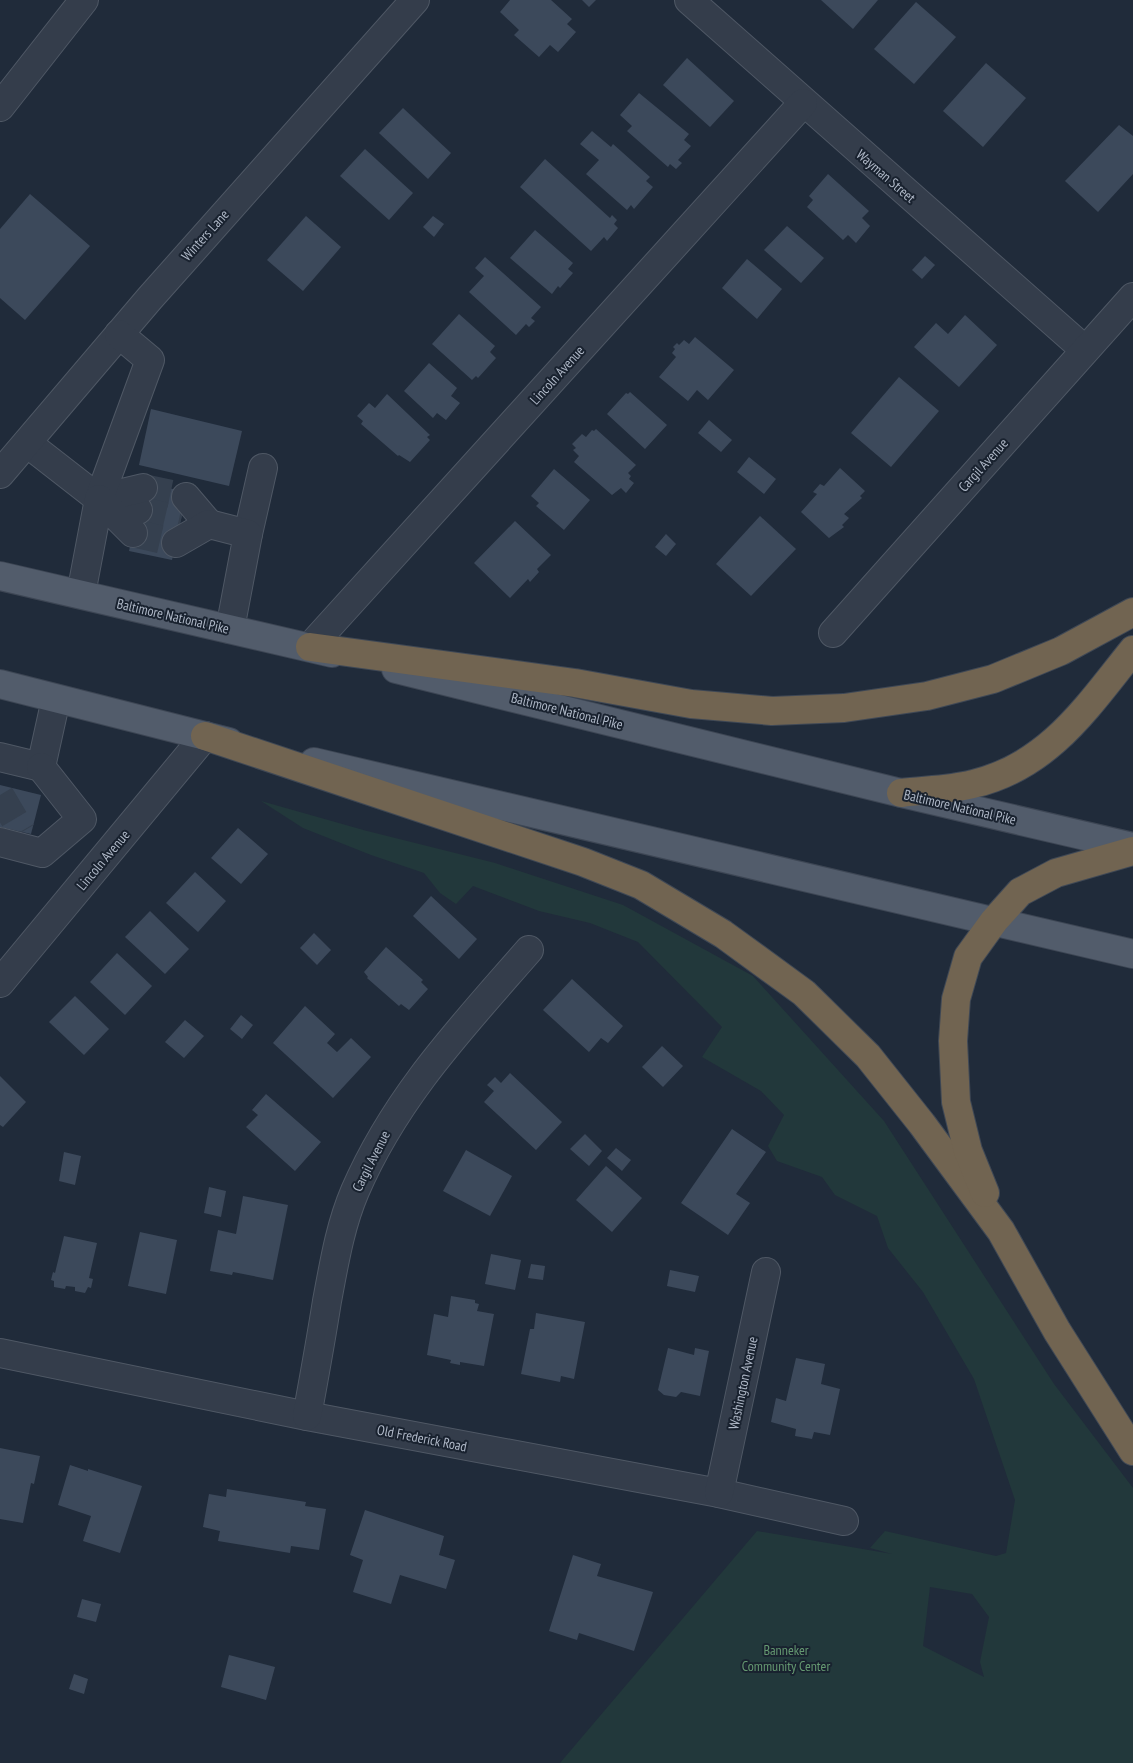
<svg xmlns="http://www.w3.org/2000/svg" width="1133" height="1763" font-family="'PT Sans Narrow',sans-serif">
	<rect width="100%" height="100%" fill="#202b3a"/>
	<!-- green -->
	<path fill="#22383b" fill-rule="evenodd" d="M261 801 367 831 495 863 623 905 753 976 884 1121 1054 1384 1133 1488V1763H560L757 1531 892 1554 870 1548 885 1531 996 1556 1006 1553 1015 1500 974 1379 923 1292 888 1248 877 1216 835 1195 822 1177 777 1161 768 1146 784 1115 761 1091 702 1057 722 1027 638 942 590 923 539 911 473 886 456 904 440 893 424 873 371 855 303 828ZM930 1587 972 1594 989 1617 980 1662 984 1677 923 1646Z"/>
	<!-- building -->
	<g fill="#3c495b">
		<path d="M510 0H551L572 19 567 24 576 32 558 52 550 45 539 57 514 35 519 30 500 12Z"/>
		<path d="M582 0H596L589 7Z"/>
		<path d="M821 0H878L853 29Z"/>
		<path d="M916 2 956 37 914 84 874 49Z"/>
		<path d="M687 58 734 101 710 127 663 85Z"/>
		<path d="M986 63 1026 98 983 147 943 111Z"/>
		<path d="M639 93 689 134 684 140 691 146 678 160 682 163 676 169 670 164 668 167 627 131 632 126 620 115Z"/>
		<path d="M403 108 451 153 428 179 379 133Z"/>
		<path d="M1119 125 1133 136V174L1098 212 1065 181Z"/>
		<path d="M592 131 611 147 613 144 650 177 646 181 653 187 634 209 631 205 627 210 586 174 599 160 580 144Z"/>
		<path d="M365 149 413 193 389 220 340 176Z"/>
		<path d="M545 159 610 218 612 215 617 220 614 224 618 228 607 241 604 237 591 251 520 187Z"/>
		<path d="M828 174 869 211 862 218 870 226 856 243 848 235 843 240 807 207 813 200 809 196Z"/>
		<path d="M30 194 90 246 25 320 0 298V229Z"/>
		<path d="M306 216 341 247 303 291 267 260Z"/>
		<path d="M433 216 444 224 434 237 423 227Z"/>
		<path d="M787 226 824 258 801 283 764 250Z"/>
		<path d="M535 230 573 263 568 269 573 273 560 288 558 286 552 294 510 258Z"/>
		<path d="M925 256 935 265 922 279 912 270Z"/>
		<path d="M485 257 541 307 531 318 535 321 529 327 526 324 516 335 469 292 484 276 475 268Z"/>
		<path d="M747 259 782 289 757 319 722 288Z"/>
		<path d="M459 314 495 346 490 352 496 358 478 378 476 376 472 380 432 344Z"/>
		<path d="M965 315 997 345 959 387 914 347 936 323 948 334Z"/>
		<path d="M695 337 734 370 708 400 697 390 688 401 659 377 676 357 672 353 675 349 673 347 677 343 679 345 684 340 689 344Z"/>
		<path d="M429 363 457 388 451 396 460 403 446 420 437 413 433 418 404 391Z"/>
		<path d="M899 377 939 411 891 467 851 433Z"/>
		<path d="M630 392 667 425 645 449 607 414 626 393 628 394Z"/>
		<path d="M387 394 430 435 427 437 430 440 410 462 399 455 398 456 361 424 363 421 357 416 369 403 375 408Z"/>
		<path d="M151 409 242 431 229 486 139 465Z"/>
		<path d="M709 420 732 440 721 452 698 433Z"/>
		<path d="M596 429 636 465 628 473 631 476 629 479 634 483 626 493 621 488 612 495 574 462 579 456 573 450 576 448 572 444 582 434 586 437 592 430 594 431Z"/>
		<path d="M749 457 776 479 764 494 737 472Z"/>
		<path d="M840 468 865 491 860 496 862 498 844 514 849 518 842 525 844 527 829 538 801 512 817 494 813 492 820 484 824 486Z"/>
		<path d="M554 469 590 500 564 530 536 506 539 503 531 496Z"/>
		<path d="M144 483 187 492 172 560 129 551Z"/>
		<path d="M760 516 796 549 751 596 716 564Z"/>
		<path d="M515 521 551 555 537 569 539 572 530 582 528 579 510 598 474 563Z"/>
		<path d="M666 534 676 544 666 556 655 547Z"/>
		<path d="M0 785 41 795 31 834 0 827Z"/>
		<path d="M238 828 268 854 241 884 211 858Z"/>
		<path d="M195 872 226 901 198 932 166 903Z"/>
		<path d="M431 896 477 939 459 959 413 916Z"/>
		<path d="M150 911 189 949 165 974 125 937Z"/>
		<path d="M314 933 331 950 317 965 300 948Z"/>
		<path d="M386 947 423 980 421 982 428 989 409 1010 401 1004 399 1006 367 978 368 977 364 972Z"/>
		<path d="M117 953 152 986 125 1015 90 982Z"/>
		<path d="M572 979 623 1026 608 1043 601 1038 589 1052 543 1010Z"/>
		<path d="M75 996 109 1029 84 1055 49 1022Z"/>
		<path d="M305 1006 335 1034 327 1043 337 1052 351 1038 371 1057 333 1098 273 1043Z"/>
		<path d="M241 1015 253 1025 242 1039 230 1029Z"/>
		<path d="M185 1020 204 1036 184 1058 165 1042Z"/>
		<path d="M662 1046 683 1066 663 1087 642 1067Z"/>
		<path d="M510 1073 562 1122 536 1150 484 1102 494 1091 487 1085 495 1077 501 1083Z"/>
		<path d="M0 1076 26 1102 3 1127 0 1125Z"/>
		<path d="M266 1094 321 1142 295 1171 246 1127 258 1115 252 1110Z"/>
		<path d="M732 1129 766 1152 736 1194 750 1203 728 1235 681 1203Z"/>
		<path d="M585 1134 602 1151 589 1166 570 1149Z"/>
		<path d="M616 1148 631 1160 622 1171 607 1158Z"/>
		<path d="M466 1150 512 1176 490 1216 443 1191Z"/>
		<path d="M64 1152 81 1156 75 1185 59 1181Z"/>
		<path d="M606 1166 642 1198 612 1232 576 1200Z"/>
		<path d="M209 1187 226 1191 221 1217 204 1213Z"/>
		<path d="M243 1196 288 1205 273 1280 233 1272 232 1275 210 1271 218 1230 236 1234Z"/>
		<path d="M140 1232 177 1240 166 1294 128 1286Z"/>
		<path d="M64 1236 97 1243 89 1278 93 1279 91 1288 88 1287 85 1293 75 1291V1287L66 1286 65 1289 54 1287V1281L51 1280 53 1272 55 1273Z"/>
		<path d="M491 1254 521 1260 515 1290 485 1284Z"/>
		<path d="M531 1264 545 1266 543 1280 528 1278Z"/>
		<path d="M670 1270 699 1276 695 1292 667 1286Z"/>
		<path d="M451 1296 475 1300V1303L479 1304 477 1311 494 1314 484 1366 460 1362V1365L450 1363 451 1360 427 1355 434 1314 448 1317Z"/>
		<path d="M536 1313 585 1322 574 1379 561 1376 560 1382 521 1374 530 1329H534Z"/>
		<path d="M668 1348 694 1355 695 1348 709 1351 700 1396 681 1392 676 1397 664 1395 658 1390Z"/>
		<path d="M796 1358 825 1364 821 1384 840 1389 830 1435 814 1432 812 1439 795 1436 796 1429 771 1422 776 1398 786 1401Z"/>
		<path d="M0 1448 40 1456 34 1484 31 1483 23 1523 0 1519Z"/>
		<path d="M70 1465 88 1471V1469L142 1486 120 1553 83 1541 91 1516 58 1505Z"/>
		<path d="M227 1489 306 1502 305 1506 326 1509 319 1550 291 1546 290 1553 218 1541 220 1531 203 1527 209 1494 226 1497Z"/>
		<path d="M365 1510 444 1536 439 1555 455 1560 446 1589 400 1575 391 1604 353 1592 363 1560 350 1555Z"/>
		<path d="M573 1555 601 1564 597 1576 653 1592 634 1651 579 1633 577 1640 549 1631Z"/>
		<path d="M82 1599 101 1604 96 1622 77 1617Z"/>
		<path d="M229 1655 275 1667 266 1700 221 1687Z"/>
		<path d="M74 1674 88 1679 84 1694 69 1689Z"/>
	</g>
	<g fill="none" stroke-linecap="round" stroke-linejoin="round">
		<!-- minor-tunnel -->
		<g stroke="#35404f" stroke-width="28" stroke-dasharray="28 14" stroke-linecap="butt">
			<path d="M143 488 186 497"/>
			<path d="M138 510 181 520"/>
			<path d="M133 533 176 543"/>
			<path d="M0 795 22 832"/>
		</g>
		<defs>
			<g id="minor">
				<path d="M689 0 1085 350"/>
				<path d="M0 107 84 0"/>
				<path d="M27 443 99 499 138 510"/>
				<path d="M0 474 150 298 415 0"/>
				<path d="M186 497 209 524"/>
				<path d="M101 498 143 488"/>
				<path d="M99 499 150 360 119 334"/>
				<path d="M248 534 263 468"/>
				<path d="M176 543 209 524 248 534 230 629"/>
				<path d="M81 594 99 499 133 533"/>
				<path d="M833 633 1133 297"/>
				<path d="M310 647 803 103"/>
				<path d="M0 757 41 767 56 699"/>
				<path d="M0 842 42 853 82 819 41 767"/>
				<path d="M0 983 205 736"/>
				<path d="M0 1353 307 1416 719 1493 844 1521"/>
				<path d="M307 1416C314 1378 321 1339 327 1301 334 1264 340 1226 355 1191 396 1096 462 1027 529 950"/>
				<path d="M719 1493 766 1272"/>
			</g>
			<g id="major">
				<path d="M0 576 332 653"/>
				<path d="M396 669 901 793 1133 847"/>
				<path d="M0 684 229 742"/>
				<path d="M314 762 1133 954"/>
			</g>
			<g id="highway">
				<path d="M310 647 575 683 691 704 772 711 844 708 927 696 993 679 1061 651 1133 612"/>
				<path d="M205 736 583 862 641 885 723 934 804 993 868 1056 922 1124 1001 1231 1057 1331 1133 1451"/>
				<path d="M901 793C925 790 950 790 973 784 1049 766 1087 707 1133 650"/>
				<path d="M985 1193 968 1151 956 1102 953 1041 956 999 968 957 994 921 1020 892 1056 873 1133 851"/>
			</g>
		</defs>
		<!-- minor casing -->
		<use href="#minor" stroke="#4f5865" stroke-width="30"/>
		<!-- major casing -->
		<use href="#major" stroke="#3d4654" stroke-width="30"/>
		<!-- highway casing -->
		<use href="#highway" stroke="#3f4855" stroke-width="30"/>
		<!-- minor -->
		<use href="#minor" stroke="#343d4b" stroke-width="28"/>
		<!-- major -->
		<use href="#major" stroke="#525c6b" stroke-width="28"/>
		<!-- highway -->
		<use href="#highway" stroke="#716451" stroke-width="28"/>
	</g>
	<g text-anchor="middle" stroke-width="4" stroke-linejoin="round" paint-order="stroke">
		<!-- street labels -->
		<g font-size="14" fill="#afb8c7" stroke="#19222f">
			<text transform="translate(886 176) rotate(41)" y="5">Wayman Street</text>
			<text transform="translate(205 235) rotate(-48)" y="5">Winters Lane</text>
			<text transform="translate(557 375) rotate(-48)" y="5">Lincoln Avenue</text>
			<text transform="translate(983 465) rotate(-48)" y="5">Cargil Avenue</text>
			<text transform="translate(173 616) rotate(13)" y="5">Baltimore National Pike</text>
			<text transform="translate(567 711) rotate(14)" y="5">Baltimore National Pike</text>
			<text transform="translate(960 807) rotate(13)" y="5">Baltimore National Pike</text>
			<text transform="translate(103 860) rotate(-50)" y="5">Lincoln Avenue</text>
			<text transform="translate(371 1161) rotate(-63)" y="5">Cargil Avenue</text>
			<text transform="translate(743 1383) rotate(-78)" y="5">Washington Avenue</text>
			<text transform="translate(422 1438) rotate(11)" y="5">Old Frederick Road</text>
		</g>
		<!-- park labels -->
		<g font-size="14" fill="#659971" stroke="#19222f">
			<text x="786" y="1655">Banneker<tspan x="786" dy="16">Community Center</tspan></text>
		</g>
	</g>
</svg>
